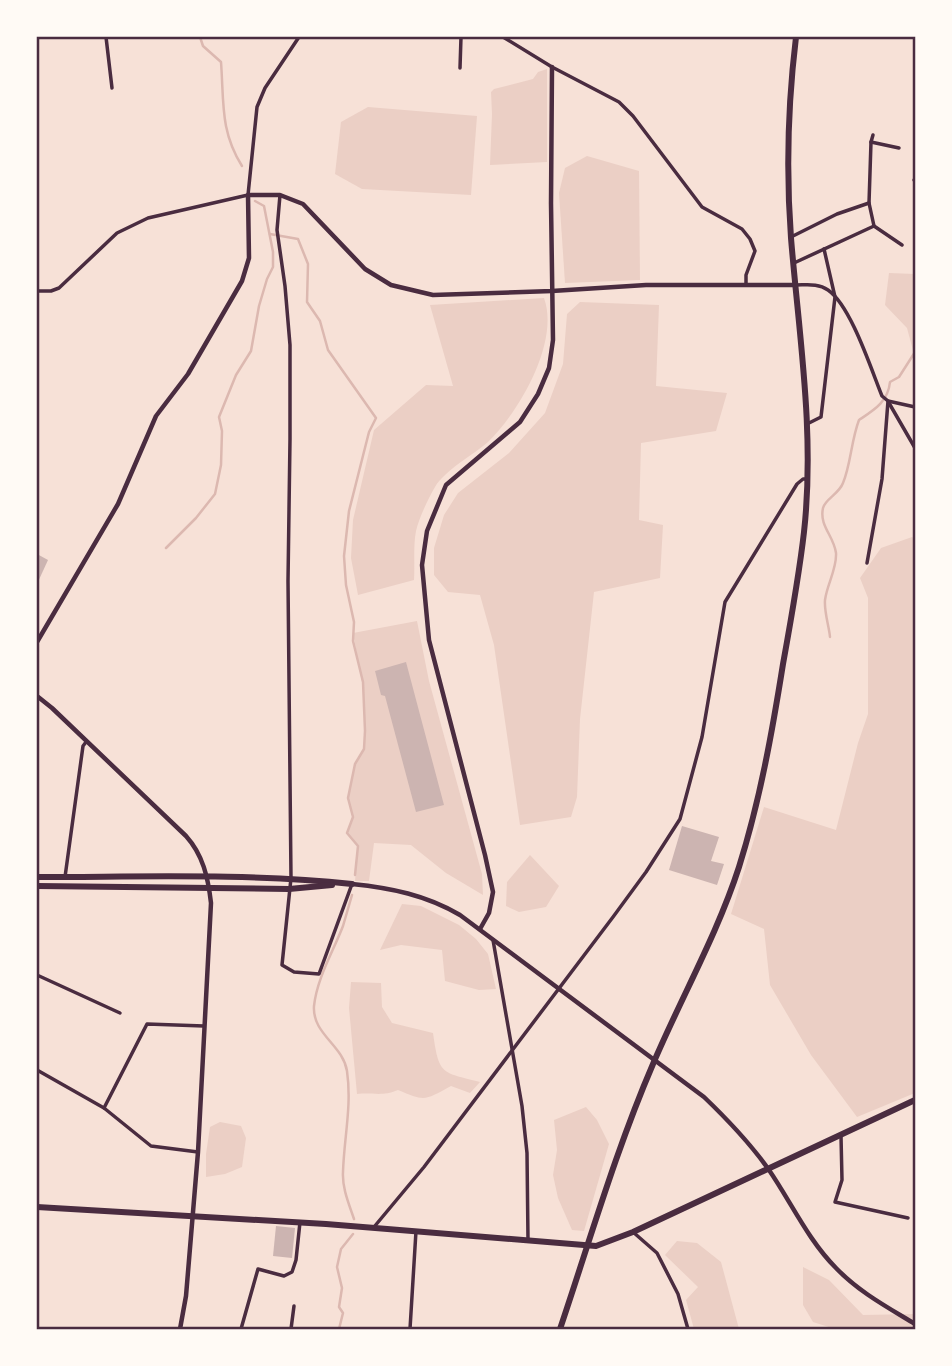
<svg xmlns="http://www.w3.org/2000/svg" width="952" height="1366" font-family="Roboto,sans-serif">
	<rect width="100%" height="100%" fill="#f7e1d7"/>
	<!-- green -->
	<g fill="#ebcfc5">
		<path d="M547 69V162L490 165 492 114 491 92 494 89 533 79 538 72Z"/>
		<path d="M368 107 477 116 471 195 362 189 335 174 341 122Z"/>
		<path d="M587 156 639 171 640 280 565 283 559 193 565 168Z"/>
		<path d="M889 273 915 274V358L907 328 885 305Z"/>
		<path d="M544 298C560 342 519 412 488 442 473 455 445 470 435 487 428 499 419 518 416 531 413 546 415 564 414 580L358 595 351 558 353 520 374 430 426 385 453 386 430 305Z"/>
		<path d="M580 302 659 305 656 386 727 393 716 431 641 443 639 520 663 525 660 578 594 592 580 719 577 797 571 817 520 825 494 645 480 595 448 592 434 575V548L444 515 458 493 509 453 545 413 563 364 567 314Z"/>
		<path d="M912 537 915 539V1093L857 1117 811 1055 770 985 764 929 731 914 764 807 836 830 858 743 868 714V598L860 578 881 548Z"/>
		<path d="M417 621 429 681 482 874 483 895 446 873 411 845 374 843 369 881H355L358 846 347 833 353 817 348 798 355 764 364 749 365 731 364 693 353 633Z"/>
		<path d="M530 855 559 886 546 907 519 912 506 906 507 882Z"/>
		<path d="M402 904 421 906 459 925 476 939 488 954 496 989 479 990 445 981 442 950 401 945 380 950Z"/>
		<path d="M351 982 381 983 382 1007 392 1023 433 1033C439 1075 441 1072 480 1082L470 1093 451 1086C425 1100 426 1102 398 1090 381 1097 373 1092 357 1094L349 1008Z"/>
		<path d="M586 1107 597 1120 609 1144 584 1231 572 1230 558 1198 553 1175 557 1150 554 1120Z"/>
		<path d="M220 1122 241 1126 246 1138 242 1167 225 1174 206 1177V1154L210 1127Z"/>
		<path d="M677 1241 697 1243 721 1262 739 1329H694L686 1300 698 1287 665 1255Z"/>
		<path d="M803 1267 829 1280 863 1315 915 1314V1329H835L813 1322 803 1305Z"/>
	</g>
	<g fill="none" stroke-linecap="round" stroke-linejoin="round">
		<!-- stream -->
		<g stroke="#dcb8b0" stroke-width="2.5">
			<path d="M200 37 203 46 221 62C224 102 220 131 242 166"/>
			<path d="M270 234 298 239 308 264 307 302 320 321 328 350 376 418 369 432 349 511 344 556 346 585 354 622 353 641 363 682 365 731 364 749 355 764 348 798 353 817 347 833 358 846 355 875"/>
			<path d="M166 548 196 518 215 494 221 465 222 431 219 417 236 375 251 351 259 306 267 279 273 267V252L264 206 255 201"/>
			<path d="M830 637C829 626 824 612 825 600 827 584 837 569 836 553 834 536 819 526 823 508 825 499 839 494 843 483 851 464 851 441 859 420 874 410 888 402 890 382L899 377 915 352"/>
			<path d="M352 895C349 905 346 916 343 926 333 952 317 978 314 1006 312 1034 343 1045 347 1071 352 1106 344 1138 343 1172 342 1188 349 1204 354 1219"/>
			<path d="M339 1329 343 1313 339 1307 342 1288 337 1267 341 1249 353 1234"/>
		</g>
	</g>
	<!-- building -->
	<g fill="#ccb4b1">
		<path d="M37 554 48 560 37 584Z"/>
		<path d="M406 662 444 805 416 812 385 696 381 695 375 671Z"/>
		<path d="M682 826 719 837 711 861 724 864 717 885 669 870Z"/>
		<path d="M276 1226 295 1228 292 1258 273 1256Z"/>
	</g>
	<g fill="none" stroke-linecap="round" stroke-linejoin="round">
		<!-- minor -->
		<g stroke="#4a2c40" stroke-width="3.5">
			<path d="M106 37 112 88"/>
			<path d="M503 37 552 67 619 102 633 116 702 207 742 229 750 239 755 251 746 275V284"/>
			<path d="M460 68 461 37"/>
			<path d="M873 135 871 142 869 203 874 226"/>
			<path d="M871 142 899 148"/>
			<path d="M914 180H915"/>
			<path d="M280 195 277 230 285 286 290 345V439L288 581 291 878 282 965 294 972 319 974 352 884"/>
			<path d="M791 237 837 214 869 203"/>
			<path d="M794 263 874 226 902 245"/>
			<path d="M796 285C807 285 818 283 828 290 851 306 871 369 882 396L888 401 915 407"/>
			<path d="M37 291H51L59 288 117 233 148 218 248 195 257 107 265 88 299 37"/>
			<path d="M889 403 915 448"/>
			<path d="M809 423 821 417 835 297 824 249"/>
			<path d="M867 563 882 479 888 401"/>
			<path d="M65 877 83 746 86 742"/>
			<path d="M493 940 522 1106 527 1153 528 1240"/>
			<path d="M37 975 120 1013"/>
			<path d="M37 1070 104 1108 151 1146 198 1152"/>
			<path d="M104 1108 147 1024 204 1026"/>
			<path d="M841 1136 842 1180 835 1202 908 1218"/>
			<path d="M374 1227 424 1167 613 917 646 872 680 819 702 737 725 602 797 484 803 479H806"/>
			<path d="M633 1232 657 1253 678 1294 688 1329"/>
			<path d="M241 1329 258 1269 284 1276 292 1272 296 1260 300 1222"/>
			<path d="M291 1329 294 1306"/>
			<path d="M410 1329 416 1231"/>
		</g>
		<!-- tertiary -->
		<g stroke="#4a2c40" stroke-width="4.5">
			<path d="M37 642 118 504 156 416 188 374 242 281 249 258 248 195H280L303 204 365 269 391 285 433 295 552 291 646 285H795"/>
			<path d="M37 696 52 708 186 836C203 855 208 877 211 903L198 1152 186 1296 180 1329"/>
			<path d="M352 884C391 888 426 895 460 915L704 1097C728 1120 750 1143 769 1170 791 1202 808 1240 836 1268 859 1292 887 1307 915 1324"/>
			<path d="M480 929 489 913 493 892 485 855 429 640 422 565 427 531 446 485 520 422 538 394 549 368 553 340 551 203 552 67"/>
		</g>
		<!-- primary -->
		<path stroke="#4a2c40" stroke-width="6" d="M560 1329C590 1240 616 1150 653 1064 681 998 717 935 739 867 760 800 772 733 783 664 791 620 799 576 804 532 815 433 799 336 791 238 786 171 788 103 796 37"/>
		<!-- trunk -->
		<g stroke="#4a2c40" stroke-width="6">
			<path d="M37 877C142 877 247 873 352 884"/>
			<path d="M37 886 289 889 332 885"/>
			<path d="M37 1207 326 1224 596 1246 633 1232 915 1100"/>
		</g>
	</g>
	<!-- border -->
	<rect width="952" height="1366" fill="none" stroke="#fffaf5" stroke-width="77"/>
	<rect x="38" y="38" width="876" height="1290" fill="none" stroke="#4a2c40" stroke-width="2.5"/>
</svg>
